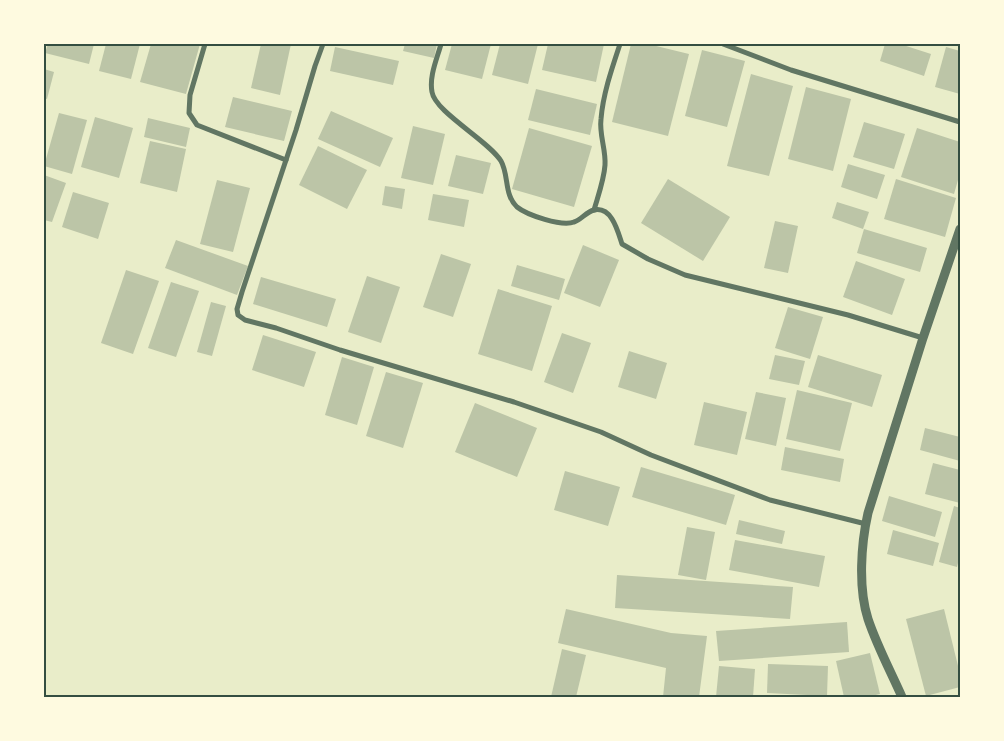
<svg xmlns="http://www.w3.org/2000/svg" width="1004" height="741" font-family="Ubuntu,sans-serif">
	<rect width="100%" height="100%" fill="#e9edc9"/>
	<!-- building -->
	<g fill="#bcc5a7">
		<path d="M48 44H94L89 64 45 53Z"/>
		<path d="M106 44H140L131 79 99 71Z"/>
		<path d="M151 44H200L186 94 140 82Z"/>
		<path d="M261 44H291L280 95 251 88Z"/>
		<path d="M405 44H437L434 58 403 51Z"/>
		<path d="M452 44H491L482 79 445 70Z"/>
		<path d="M500 44H538L528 84 492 75Z"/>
		<path d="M548 44H604L596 82 542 70Z"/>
		<path d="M631 44H648L689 54 668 136 612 122Z"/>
		<path d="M885 44H900L931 54 924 76 880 61Z"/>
		<path d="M335 47 399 61 393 85 330 71Z"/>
		<path d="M946 47 960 51V94L935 87Z"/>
		<path d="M702 50 745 61 727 127 685 116Z"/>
		<path d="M44 69 54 72 47 99 44 98Z"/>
		<path d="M751 74 793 86 769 176 727 166Z"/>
		<path d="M806 87 851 99 833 171 788 159Z"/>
		<path d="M536 89 597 104 590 135 528 120Z"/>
		<path d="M233 97 292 111 284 141 225 127Z"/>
		<path d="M331 111 393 138 380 167 318 139Z"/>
		<path d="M59 113 87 120 72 174 44 166Z"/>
		<path d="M95 117 133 128 119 178 81 167Z"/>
		<path d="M148 118 190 128 186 147 144 137Z"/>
		<path d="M864 122 905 134 894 169 853 157Z"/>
		<path d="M413 126 445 134 433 185 401 178Z"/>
		<path d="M529 128 592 146 574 207 512 189Z"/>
		<path d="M917 128 960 142V173L954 194 901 177Z"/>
		<path d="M150 141 186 149 177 192 140 183Z"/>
		<path d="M318 146 367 170 347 209 299 185Z"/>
		<path d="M456 155 491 163 483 194 448 186Z"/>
		<path d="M848 164 885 175 877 199 841 187Z"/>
		<path d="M44 175 66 183 52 222 44 220Z"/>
		<path d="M668 179 730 217 703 261 641 223Z"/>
		<path d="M896 179 956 198 945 237 884 219Z"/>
		<path d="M217 180 250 188 233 252 200 244Z"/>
		<path d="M385 186 405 189 402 209 382 205Z"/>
		<path d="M73 192 109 203 98 239 62 227Z"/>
		<path d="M433 194 469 200 464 227 428 220Z"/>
		<path d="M837 202 869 212 863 229 832 218Z"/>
		<path d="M775 221 798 226 788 273 764 268Z"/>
		<path d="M864 229 927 248 920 272 857 253Z"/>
		<path d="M176 240 248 266 237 295 165 268Z"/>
		<path d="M583 245 619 260 600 307 564 293Z"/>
		<path d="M441 254 471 264 453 317 423 307Z"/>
		<path d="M856 261 905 279 892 315 843 297Z"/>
		<path d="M517 265 565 279 559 300 511 286Z"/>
		<path d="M126 270 159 281 133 354 101 343Z"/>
		<path d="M367 276 400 287 381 343 348 332Z"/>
		<path d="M261 277 336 299 327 327 253 304Z"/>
		<path d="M171 282 199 291 176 357 148 348Z"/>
		<path d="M498 289 552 306 532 371 478 354Z"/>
		<path d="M211 302 226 306 212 356 197 352Z"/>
		<path d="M788 307 823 317 810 359 775 348Z"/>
		<path d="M562 333 591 343 573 393 544 382Z"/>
		<path d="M263 335 316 352 304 387 252 370Z"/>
		<path d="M629 351 667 363 656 399 618 387Z"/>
		<path d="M775 355 805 361 799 385 769 379Z"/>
		<path d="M818 355 882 375 872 407 808 387Z"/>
		<path d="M342 357 374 367 357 425 325 415Z"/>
		<path d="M386 372 423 383 403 448 366 436Z"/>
		<path d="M797 390 852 403 840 451 786 439Z"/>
		<path d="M756 392 786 398 776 446 745 439Z"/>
		<path d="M704 402 747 412 737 455 694 445Z"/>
		<path d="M475 403 537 428 517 477 455 452Z"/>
		<path d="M925 428 960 437V461L920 450Z"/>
		<path d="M785 447 844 459 840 482 781 470Z"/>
		<path d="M933 463 960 470V503L925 494Z"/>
		<path d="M641 467 735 495 726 525 632 497Z"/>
		<path d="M565 471 620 487 608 526 554 510Z"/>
		<path d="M889 496 942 512 935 537 882 521Z"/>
		<path d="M954 506 960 508V555L957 567 939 562Z"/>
		<path d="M739 520 785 531 782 544 736 534Z"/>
		<path d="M687 527 715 532 706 580 678 575Z"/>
		<path d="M893 530 939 543 933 566 887 554Z"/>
		<path d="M735 540 825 556 819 587 729 570Z"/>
		<path d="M617 575 793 587 790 619 615 608Z"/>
		<path d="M566 609 671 633 707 636 699 697H663L666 668 558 643Z"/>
		<path d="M944 609 960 674V687L926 696 906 619Z"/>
		<path d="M847 622 849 652 719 661 716 631Z"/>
		<path d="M562 649 586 655 576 697H551Z"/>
		<path d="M870 653 880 694 867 697H844L836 661Z"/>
		<path d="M768 664 828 666 827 696 767 693Z"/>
		<path d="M719 666 755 669 753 697H716Z"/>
	</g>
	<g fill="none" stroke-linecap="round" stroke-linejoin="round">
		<!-- minor -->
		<g stroke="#617663" stroke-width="5">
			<path d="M205 44 190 95 189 113 197 125 286 160"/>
			<path d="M323 44 315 66 296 130 242 292 237 309 238 315 245 320 276 328 340 350 514 402 601 432 651 455 770 500 866 524"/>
			<path d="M441 44C437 59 429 76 432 92 435 112 489 141 501 161 509 175 504 195 517 207 527 215 562 227 574 222 581 220 586 212 594 210 612 206 618 232 622 244L648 259 685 275 848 315 923 338"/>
			<path d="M723 44 791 70 960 122"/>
			<path d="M594 210C598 196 604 180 605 165 606 149 599 135 601 119 603 94 612 68 620 44"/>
		</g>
		<!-- tertiary -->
		<path stroke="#617663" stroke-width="9" d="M902 697C891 672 877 646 868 619 858 588 861 544 868 513L923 338 960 229"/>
	</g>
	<!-- border -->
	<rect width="1004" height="741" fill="none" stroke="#fefae0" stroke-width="90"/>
	<rect x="45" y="45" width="914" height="651" fill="none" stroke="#344e41" stroke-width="2"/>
</svg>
